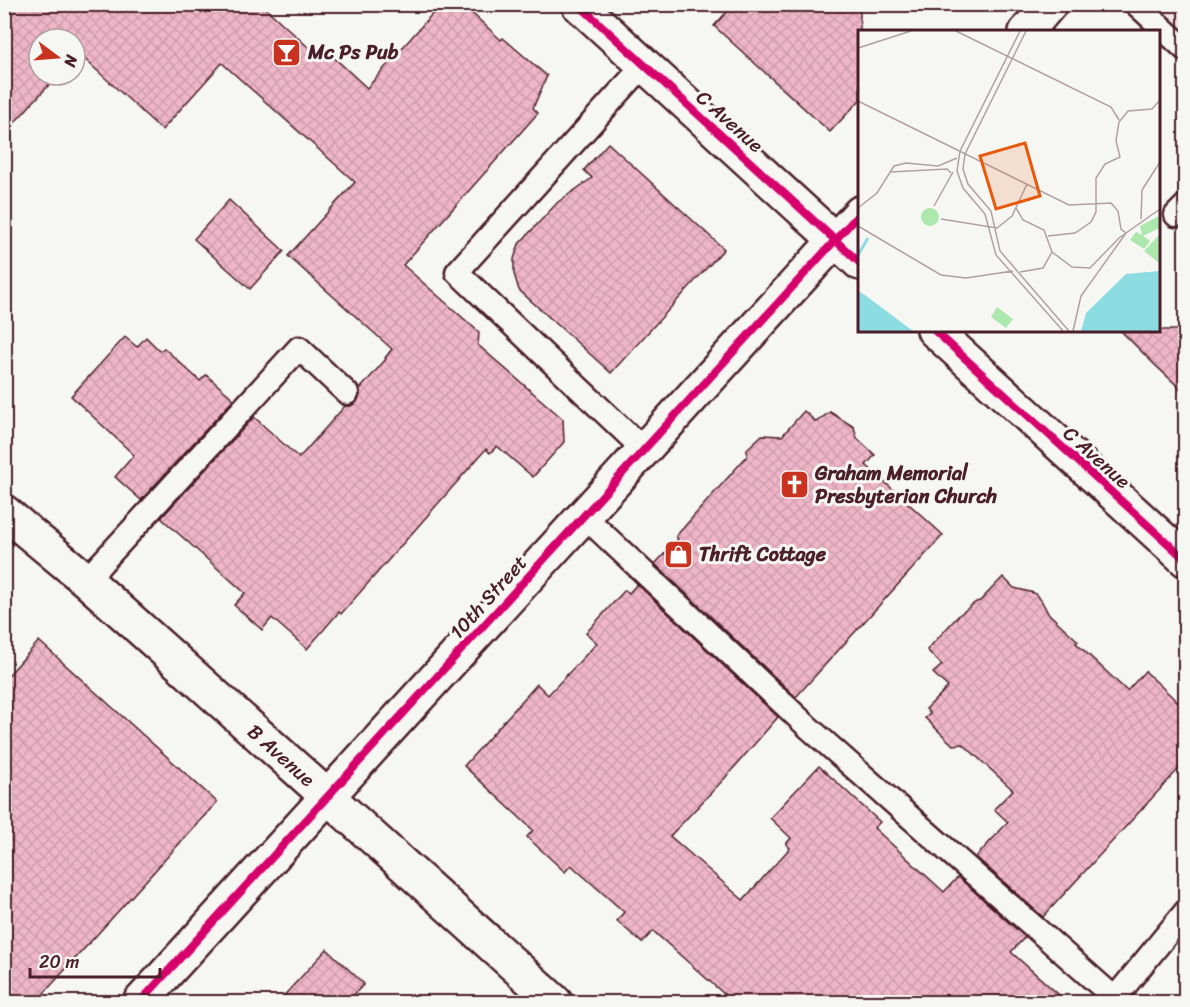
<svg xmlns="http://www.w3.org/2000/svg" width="1190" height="1007" font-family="Sriracha,sans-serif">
	<defs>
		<pattern id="building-cross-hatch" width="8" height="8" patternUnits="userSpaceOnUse" patternTransform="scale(1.5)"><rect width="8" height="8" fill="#efb6c9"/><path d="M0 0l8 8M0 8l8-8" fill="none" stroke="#ce9cad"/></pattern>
	</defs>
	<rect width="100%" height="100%" fill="#f6f6f2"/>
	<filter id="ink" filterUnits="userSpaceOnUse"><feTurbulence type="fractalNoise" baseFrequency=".0167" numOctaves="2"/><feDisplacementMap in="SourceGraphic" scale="12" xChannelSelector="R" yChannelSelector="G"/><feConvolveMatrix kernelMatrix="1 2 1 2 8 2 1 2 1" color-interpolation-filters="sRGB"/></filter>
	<g filter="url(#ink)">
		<!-- built -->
		<path fill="#f4e3e6" d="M1148 5H1185V38Z"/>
		<!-- building -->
		<g fill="url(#building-cross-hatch)" stroke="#4a1f2b" stroke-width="1.5">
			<path d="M4 4H261L320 58 326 50 367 88 441 4H462L501 40 503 38 547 76 533 108 538 113 403 265 479 332 478 345 563 419 564 442 533 477 497 446 490 453 486 449 341 614 339 612 307 649 272 618 262 630 234 605 245 593 161 518 254 417 299 458 345 406H351L357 402 360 395V389L386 359 385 358 392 349 288 256 355 182 222 63 162 130 78 53 75 57V39H39V75H58L4 134Z"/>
			<path d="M734 4H860V100L830 132 714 26Z"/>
			<path d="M608 143 724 249 611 373 519 290 514 274V259L519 244 558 202 592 178 584 170Z"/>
			<path d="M229 200 284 251 250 289 194 239Z"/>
			<path d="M1120 330H1185V393L1156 366Z"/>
			<path d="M125 337 137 347 146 337 160 351 164 348 200 381 206 375 234 399 141 500 115 477 134 455 71 396Z"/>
			<path d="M804 411 816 422 830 412 854 427 857 438 875 455 866 465 943 535 796 697 655 564 678 539 676 536 747 456V449L762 435 782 436Z"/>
			<path d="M1003 577 1014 588 1034 593 1041 600 1048 613 1078 641 1076 643 1127 691 1145 671 1185 709V762L1043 917 976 857 1008 822 994 809 1013 790 963 744 953 745 925 718 930 713 926 709 948 687 933 673 942 665 927 650 959 615 976 602 980 601Z"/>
			<path d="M637 584 778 717 725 778 670 836 743 900 790 848 786 844 791 838 770 818 819 766 880 822 874 828 944 892 958 877 1025 937 1011 952 1067 1002H733L653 931 642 943 617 921 624 912 571 865 565 872 527 837 533 830 464 766 537 684 548 695 597 643 586 633 625 590 629 593Z"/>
			<path d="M39 641 217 802 36 1002H21L4 988V680Z"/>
			<path d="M327 949 364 984 347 1002H278Z"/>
		</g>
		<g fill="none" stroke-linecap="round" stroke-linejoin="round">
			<defs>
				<g id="service">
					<path d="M1136 4 1186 50"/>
					<path d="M644 65 457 272 644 450"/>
					<path d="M1176 215 1186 205"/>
					<path d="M584 516 808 727 1119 1002"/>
					<path d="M86 580 299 348 347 393"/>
					<path d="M1115 998 1186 911"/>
				</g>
				<g id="minor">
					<path d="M578 4 860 263"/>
					<path d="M934 330 1186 560"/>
					<path d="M328 797 555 1002"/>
				</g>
				<g id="tertiary">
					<path d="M1026 32 1050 4"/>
					<path id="s1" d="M4 512 86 580 328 797"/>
					<path d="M140 1002 860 213"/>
				</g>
			</defs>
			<!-- service casing -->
			<use href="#service" stroke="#4a1f2b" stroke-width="27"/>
			<!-- minor casing -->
			<use href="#minor" stroke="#4a1f2b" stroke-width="38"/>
			<!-- tertiary casing -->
			<use href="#tertiary" stroke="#4a1f2b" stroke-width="38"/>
			<!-- service -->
			<use href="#service" stroke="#f6f6f2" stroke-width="22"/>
			<!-- minor -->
			<use href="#minor" stroke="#f6f6f2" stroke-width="33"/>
			<!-- tertiary -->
			<use href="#tertiary" stroke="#f6f6f2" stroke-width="33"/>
			<defs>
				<g id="cycleway">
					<path d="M578 4 860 263"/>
					<path d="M934 330 1186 560"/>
					<path d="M140 1002 860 213"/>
				</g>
			</defs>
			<!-- cycleway casing -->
			<use href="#cycleway" stroke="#f6f6f2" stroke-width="11"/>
			<!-- cycleway -->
			<use href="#cycleway" stroke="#d6006c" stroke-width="8"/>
		</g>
	</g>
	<!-- icons -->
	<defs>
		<symbol id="bar-square" viewBox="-11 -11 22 22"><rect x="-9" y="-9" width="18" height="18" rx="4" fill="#c8321e" stroke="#f6f6f2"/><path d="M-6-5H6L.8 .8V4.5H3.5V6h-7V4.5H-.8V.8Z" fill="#fff"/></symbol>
		<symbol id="church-square" viewBox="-11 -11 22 22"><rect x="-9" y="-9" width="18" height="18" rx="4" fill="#c8321e" stroke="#f6f6f2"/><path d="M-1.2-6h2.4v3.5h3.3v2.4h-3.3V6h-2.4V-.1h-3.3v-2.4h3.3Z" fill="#fff"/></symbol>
		<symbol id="shop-square" viewBox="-11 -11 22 22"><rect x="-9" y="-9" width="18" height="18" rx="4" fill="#c8321e" stroke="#f6f6f2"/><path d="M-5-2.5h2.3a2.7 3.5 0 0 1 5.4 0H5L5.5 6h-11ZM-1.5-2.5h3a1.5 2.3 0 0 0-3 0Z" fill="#fff"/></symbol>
	</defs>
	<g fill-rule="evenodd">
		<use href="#bar-square" x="270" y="36" width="33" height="33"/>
		<use href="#church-square" x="778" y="468" width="33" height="33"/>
		<use href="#shop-square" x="662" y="538" width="33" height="33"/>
	</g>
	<g text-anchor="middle" stroke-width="6" stroke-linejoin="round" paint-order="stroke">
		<!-- poi labels -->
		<g font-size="20" font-weight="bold" fill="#4a1f2b" stroke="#f6f6f2" text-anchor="start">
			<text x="308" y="59">Mc Ps Pub</text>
			<text x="815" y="480">Graham Memorial<tspan x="815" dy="23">Presbyterian Church</tspan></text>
			<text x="699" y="561">Thrift Cottage</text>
		</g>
		<!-- street labels -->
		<g font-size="20" fill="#4a1f2b" stroke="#f6f6f2">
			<text transform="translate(730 121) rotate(42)" y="7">C Avenue</text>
			<text transform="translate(1097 457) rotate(42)" y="7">C Avenue</text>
			<text transform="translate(488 597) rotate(-48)" y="7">10th Street</text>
			<text dy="7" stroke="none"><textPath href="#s1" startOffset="369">B Avenue</textPath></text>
		</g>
	</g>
	<!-- overview -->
	<g transform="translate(858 30)">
		<rect width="302" height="302" fill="#f6f6f2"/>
		<path d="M301 205V233L286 221ZM139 277 155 289 148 298 133 287Z" fill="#ace8ae"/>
		<path d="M63 187a9 9 0 1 1 18 0a9 9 0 1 1-18 0ZM301 186V198L285 206 292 211 286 219 272 210 278 202 284 205 282 196Z" fill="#ace8ae"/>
		<path d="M301 241V301H223L228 283 268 244ZM0 261 7 265 55 301H0Z" fill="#8bdde2"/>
		<path fill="none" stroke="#8bdde2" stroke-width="3" d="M0 225 10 208"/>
		<path fill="none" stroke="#b1a0a2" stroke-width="1.5" d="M98 1 253 77 261 90M162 1 102 121 99 141 105 158 127 184 138 225 205 301M168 1 107 124 105 139 110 154 133 181 142 221 211 301M0 18 53 1M0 71 211 175 253 173 260 181 263 199 268 203M32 142 89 139 93 143M76 176 95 142M0 178 19 163 36 136 48 133 80 136 99 128M158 178 165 190 186 200 194 222 185 238 162 242M83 189 139 198 154 186 169 154M283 189 284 160 302 132M0 196 83 245 108 248 155 241M190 206 217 203 233 192 238 182V148L247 134 262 127 258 111 261 92 270 81 294 79 302 70M194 222 214 237 232 238 261 208 302 179M215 301 223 266 268 203"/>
		<path fill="#e8590c" fill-opacity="0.15" stroke="#e8590c" stroke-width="3" d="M167 113 182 166 138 179 122 126Z"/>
		<rect width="302" height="302" fill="none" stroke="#4a1f2b" stroke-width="3"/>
	</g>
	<!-- margin -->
	<rect width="1190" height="1007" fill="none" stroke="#f6f6f2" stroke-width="24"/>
	<rect x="12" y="12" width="1166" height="983" fill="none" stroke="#4a1f2b" stroke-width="2" filter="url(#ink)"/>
	<!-- north arrow -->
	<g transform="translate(57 57) rotate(106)"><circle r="28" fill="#f6f6f2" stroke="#b1a0a2" stroke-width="1.5"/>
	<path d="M0-4.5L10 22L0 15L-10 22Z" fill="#c8321e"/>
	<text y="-9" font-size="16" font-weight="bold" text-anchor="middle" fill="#4a1f2b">N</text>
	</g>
	<!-- scale -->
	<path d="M30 968v9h130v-9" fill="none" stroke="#4a1f2b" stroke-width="3"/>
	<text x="39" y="968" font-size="18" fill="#4a1f2b" stroke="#f6f6f2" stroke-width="4.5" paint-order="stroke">20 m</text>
</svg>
